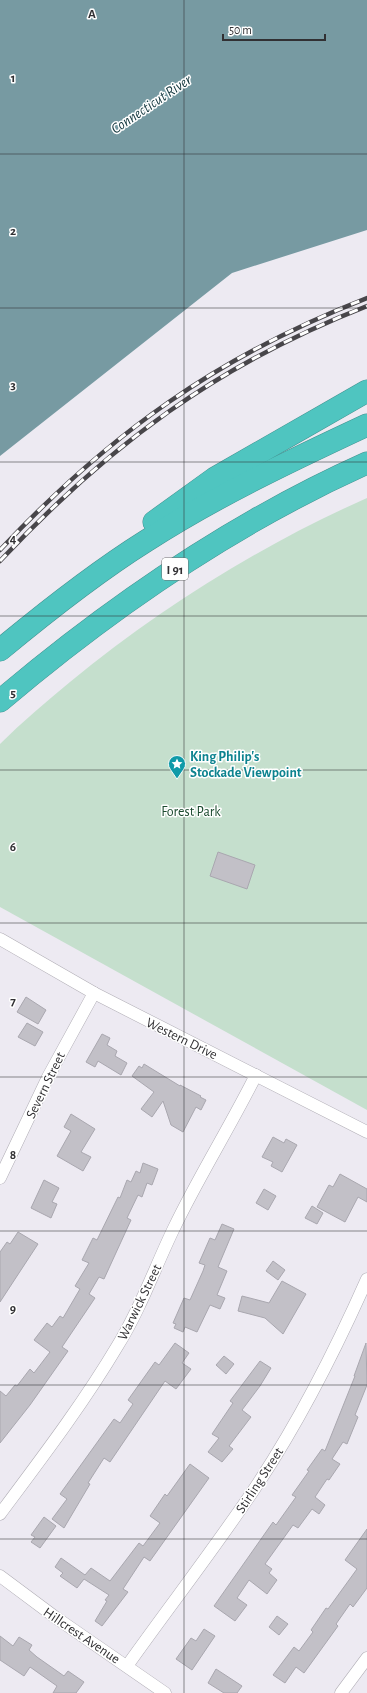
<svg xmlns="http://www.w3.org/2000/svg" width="367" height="1693" font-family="'Alegreya Sans',sans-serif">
	<rect width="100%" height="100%" fill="#edeaf2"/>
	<!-- green -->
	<path fill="#c5dfcd" d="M367 498V1110L0 907V744C22 722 46 702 70 682 160 608 261 545 367 498Z"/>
	<!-- water -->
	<path fill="#779aa2" d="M0 0H367V230L232 273 0 456Z"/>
	<!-- building -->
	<g fill="#c2c0c7" stroke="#a9a7af">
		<path d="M218 852 255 865 247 889 210 876Z"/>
		<path d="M26 997 46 1010 38 1024 17 1012Z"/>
		<path d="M27 1023 43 1032 35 1046 18 1037Z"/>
		<path d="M102 1034 110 1038 107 1045 117 1051 115 1056 127 1063 121 1075 98 1061 95 1067 86 1062Z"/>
		<path d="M144 1064 180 1086V1085L201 1096 200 1097 206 1100 201 1110 196 1107 183 1132 171 1125 163 1101 152 1117 141 1109 154 1092 132 1076 139 1066 142 1068Z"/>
		<path d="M71 1114 95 1129 81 1152 91 1157 83 1171 57 1156 71 1131 64 1127Z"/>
		<path d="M273 1137 284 1143 286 1139 297 1145 282 1172 271 1166 273 1162 262 1157Z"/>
		<path d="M143 1163 158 1169 152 1185 147 1183 142 1197 138 1195 127 1218 131 1220 104 1279 99 1277 89 1294 95 1298 62 1347 68 1351 30 1405 0 1443V1391L6 1396 15 1385 17 1386 30 1369 34 1373 50 1352 34 1340 47 1323 52 1327 60 1316 63 1318 80 1289 75 1286 89 1263 82 1260 93 1238 97 1240 118 1197 120 1198 127 1180 131 1182 136 1171 140 1173Z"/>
		<path d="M340 1174 367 1189V1202L358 1197 345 1222 317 1207 329 1185 333 1187Z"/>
		<path d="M44 1180 59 1188 52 1202 57 1204 51 1218 31 1208Z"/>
		<path d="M264 1189 276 1196 268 1210 256 1203Z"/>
		<path d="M312 1206 323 1213 317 1224 305 1218Z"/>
		<path d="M222 1224 234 1229 218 1267 227 1271 217 1295 225 1298 220 1309 210 1305 197 1332 185 1327 183 1332 174 1328 176 1324 173 1323 184 1298 190 1300 203 1271 205 1265 199 1263 210 1238 215 1240Z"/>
		<path d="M18 1232 38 1244 0 1302V1252L7 1242 10 1244Z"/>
		<path d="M273 1261 285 1270 278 1280 266 1271Z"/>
		<path d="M282 1281 306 1294 283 1334 265 1318 238 1311 242 1296 269 1303Z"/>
		<path d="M175 1343 189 1353 182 1363 191 1369 176 1389 165 1381 110 1462 104 1458 88 1483 90 1484 64 1528 52 1519 67 1499 60 1494 114 1419 120 1423 133 1404 128 1400 155 1362 159 1365Z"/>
		<path d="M366 1343 367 1385 355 1415 358 1417 347 1444 343 1442 332 1459 340 1464 329 1480 327 1479 315 1497 325 1505 319 1514 312 1509 298 1528 293 1525 265 1564 272 1569 269 1573 277 1580 267 1594 249 1580 237 1598 247 1605 235 1621 214 1606 273 1522 276 1525 296 1497 292 1495 309 1471 307 1470 322 1449 325 1451 355 1376H354Z"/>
		<path d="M224 1356 234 1364 226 1374 216 1365Z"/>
		<path d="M260 1361 271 1368 260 1386 242 1410 251 1417 229 1446 233 1449 222 1462 208 1452 219 1438 212 1434 233 1403 230 1401Z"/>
		<path d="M190 1464 209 1478 150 1561 144 1557 123 1589 128 1592 102 1626 95 1621 107 1601 105 1600 109 1595 84 1579 77 1588 60 1576 63 1573 55 1567 61 1558 85 1575 91 1568 110 1581 139 1543 143 1546 160 1523 150 1516 165 1494 167 1496Z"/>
		<path d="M44 1517 56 1526 40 1548 31 1542 35 1537 31 1535Z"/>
		<path d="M367 1529V1588L353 1607 350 1604 336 1624 338 1626 304 1673 296 1667 285 1683 273 1675 294 1647 299 1651 313 1632 311 1630 326 1608 328 1609 357 1569 345 1560Z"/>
		<path d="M277 1616 288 1624 279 1635 269 1627Z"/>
		<path d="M204 1629 215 1636 192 1670 176 1659 191 1638 196 1641Z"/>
		<path d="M0 1636 13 1646 19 1637 32 1645 29 1650 37 1657 64 1676 68 1671 84 1682 76 1693H53L57 1686 30 1667 24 1676 0 1660Z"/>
		<path d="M216 1669 242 1686 237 1693H224L208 1683Z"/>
	</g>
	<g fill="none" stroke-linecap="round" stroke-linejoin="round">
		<defs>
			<g id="street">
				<path d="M0 939 94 993 367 1132"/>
				<path d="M0 1178 48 1077 94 993"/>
				<path d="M0 1514C41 1459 83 1404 118 1345 141 1308 155 1267 174 1228 199 1176 230 1127 256 1075"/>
				<path d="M0 1576 55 1617 165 1693"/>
				<path d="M127 1666C171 1604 218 1544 259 1482 301 1418 336 1349 367 1279"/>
				<path d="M341 1693 367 1658"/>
			</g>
			<g id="highway">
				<path d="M154 522 215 478 367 391"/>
				<path d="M0 650C47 611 95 573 146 541 216 496 292 460 367 425"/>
				<path d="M0 701C112 606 233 523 367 463"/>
			</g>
		</defs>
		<!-- street casing -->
		<use href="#street" stroke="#b0adb5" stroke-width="13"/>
		<!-- highway casing -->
		<use href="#highway" stroke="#44918f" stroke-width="23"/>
		<!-- street -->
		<use href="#street" stroke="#fff" stroke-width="12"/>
		<!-- highway -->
		<use href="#highway" stroke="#4fc5c0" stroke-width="22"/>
		<defs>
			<g id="rail">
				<path d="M0 550C109 434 218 356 367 298"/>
				<path d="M0 561C109 445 218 364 367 306"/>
			</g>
		</defs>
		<!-- rail casing -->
		<use href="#rail" stroke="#48464a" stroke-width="4.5"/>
		<!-- rail -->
		<use href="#rail" stroke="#fff" stroke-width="3" stroke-dasharray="9" stroke-linecap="butt"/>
	</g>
	<!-- grid -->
	<path fill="none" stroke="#313033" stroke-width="1" stroke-opacity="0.55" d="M184 0V1693M0 154H367M0 308H367M0 462H367M0 616H367M0 770H367M0 923H367M0 1077H367M0 1231H367M0 1385H367M0 1539H367"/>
	<!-- icons -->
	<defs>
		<symbol id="sight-pin" viewBox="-11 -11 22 30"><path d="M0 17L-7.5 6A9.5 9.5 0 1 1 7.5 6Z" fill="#0f9aa8" stroke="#fff"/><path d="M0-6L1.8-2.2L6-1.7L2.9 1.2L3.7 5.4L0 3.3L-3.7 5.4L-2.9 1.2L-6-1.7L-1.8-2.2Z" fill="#fff"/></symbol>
	</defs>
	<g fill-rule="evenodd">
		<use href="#sight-pin" x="167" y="754" width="20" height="27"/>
	</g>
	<g text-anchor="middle" stroke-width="3" stroke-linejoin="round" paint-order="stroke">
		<!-- shield labels -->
		<rect fill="#fff" stroke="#6f6e70" stroke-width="1" x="162" y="558" width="26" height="22" rx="3"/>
		<g font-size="13" font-weight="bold" fill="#313033">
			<text x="175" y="574">I 91</text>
		</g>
		<!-- culture labels -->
		<g font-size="14" font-weight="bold" fill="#0d838f" stroke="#fff" text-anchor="start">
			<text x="190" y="761">King Philip's<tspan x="190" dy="16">Stockade Viewpoint</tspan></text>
		</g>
		<!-- park labels -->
		<g font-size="14" fill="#1a4a2e" stroke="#fff">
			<text x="191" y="816">Forest Park</text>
		</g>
		<!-- street labels -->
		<g font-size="14" fill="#313033" stroke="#fff">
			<text transform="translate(182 1038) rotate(26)" y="5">Western Drive</text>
			<text transform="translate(45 1085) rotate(-64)" y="5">Severn Street</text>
			<text transform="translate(139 1302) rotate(-64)" y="5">Warwick Street</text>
			<text transform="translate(259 1480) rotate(-57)" y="5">Stirling Street</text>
			<text transform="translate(82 1635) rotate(34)" y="5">Hillcrest Avenue</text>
		</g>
		<!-- water labels -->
		<g font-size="15" font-style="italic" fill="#12363d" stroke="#fff">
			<text transform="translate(151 104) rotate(-34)" y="5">Connecticut River</text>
		</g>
	</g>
	<g font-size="13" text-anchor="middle" font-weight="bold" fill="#313033" stroke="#fff" stroke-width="3" stroke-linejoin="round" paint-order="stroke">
		<text x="92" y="18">A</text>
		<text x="13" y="82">1</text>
		<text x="13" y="235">2</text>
		<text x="13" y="389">3</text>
		<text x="13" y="543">4</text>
		<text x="13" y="697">5</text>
		<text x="13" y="851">6</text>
		<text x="13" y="1005">7</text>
		<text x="13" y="1159">8</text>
		<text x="13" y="1313">9</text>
	</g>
	<!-- scale -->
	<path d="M223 34v6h102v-6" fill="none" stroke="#313033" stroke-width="2"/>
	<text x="229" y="34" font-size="12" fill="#313033" stroke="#ffffff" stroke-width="3" paint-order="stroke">50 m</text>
</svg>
